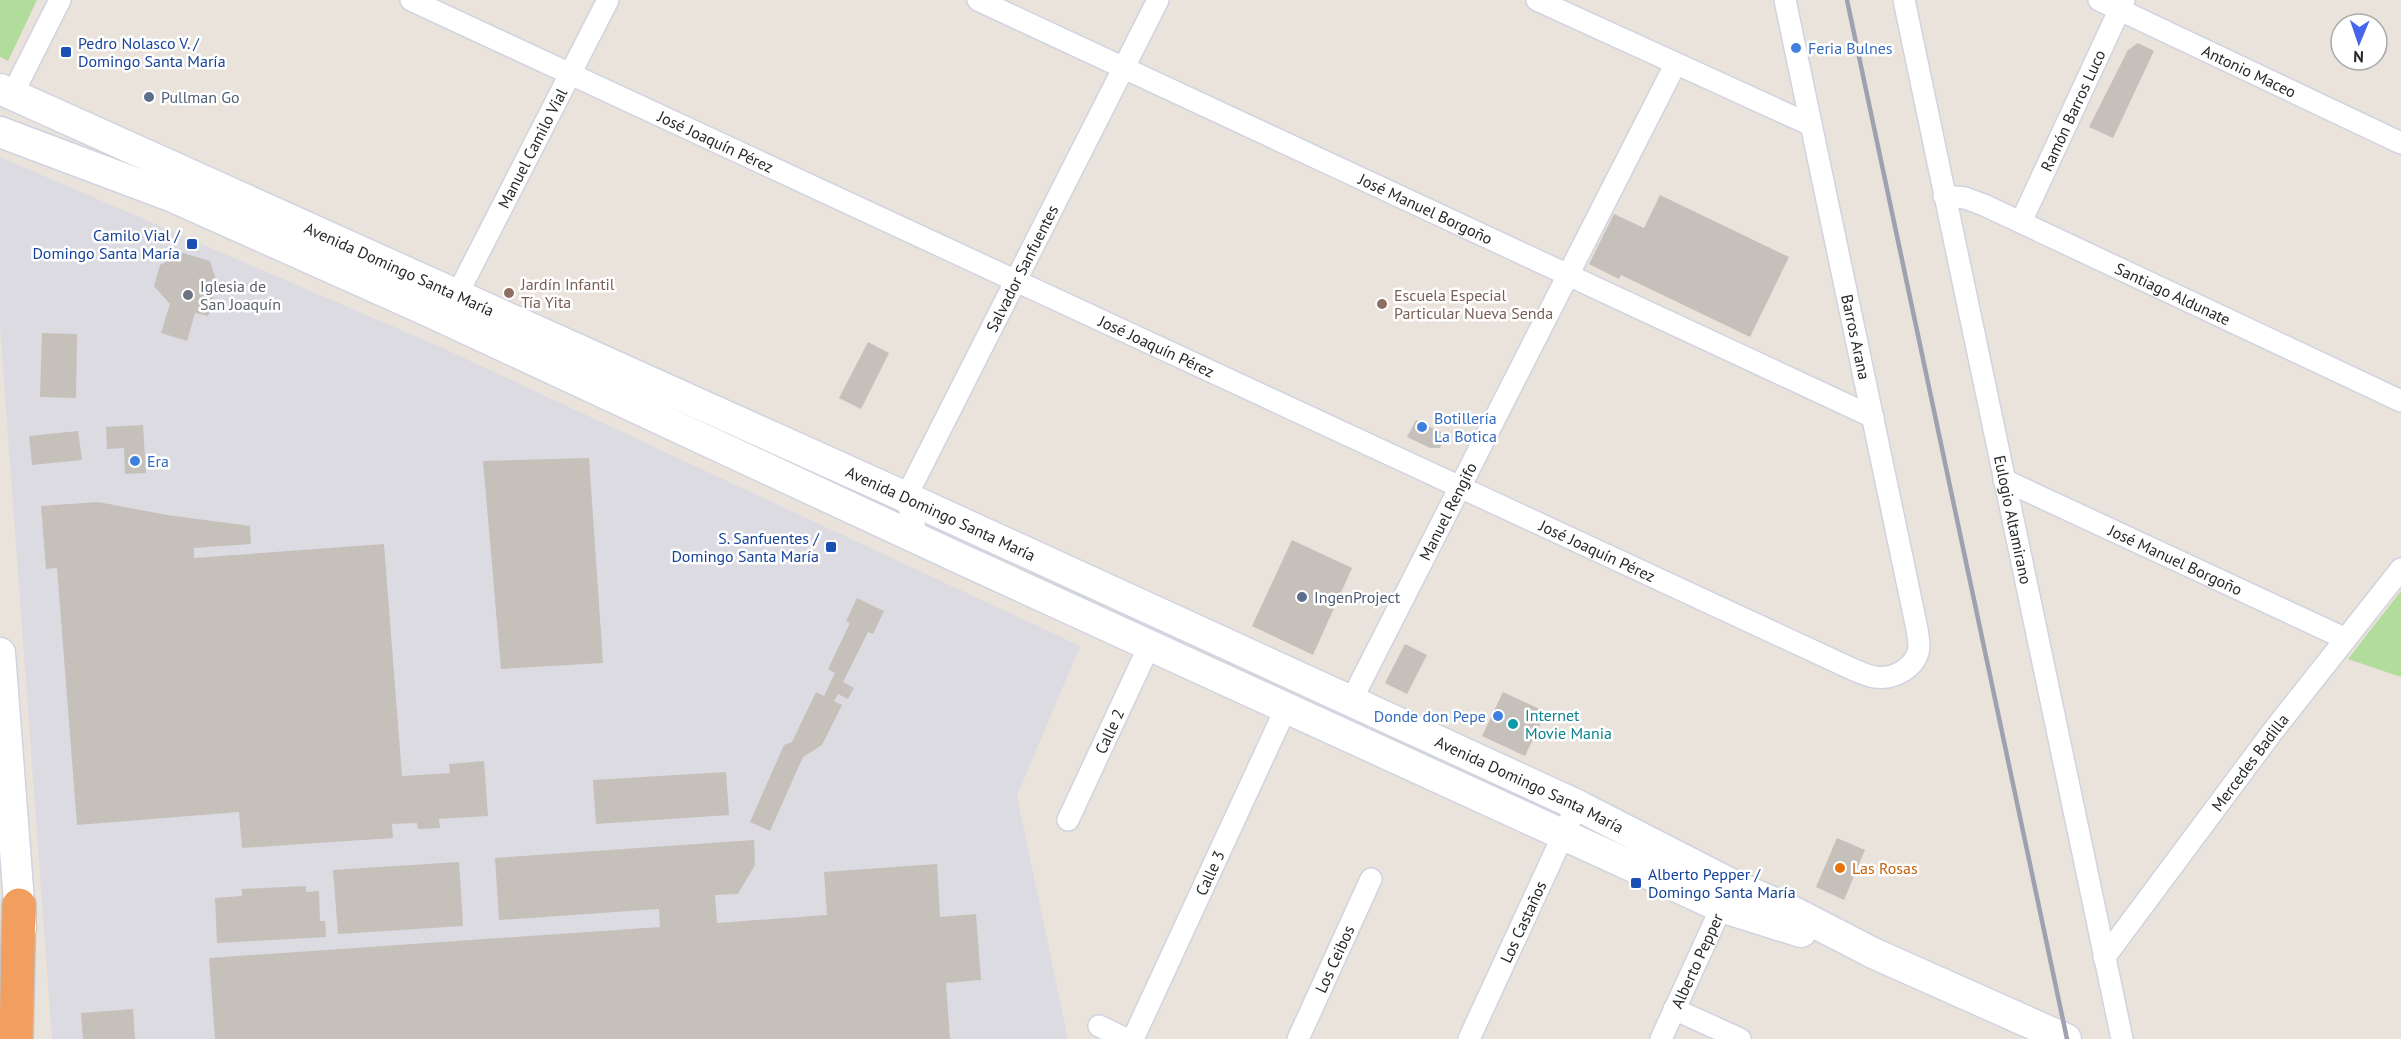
<svg xmlns="http://www.w3.org/2000/svg" width="2401" height="1039" font-family="'PT Sans',sans-serif">
	<rect width="100%" height="100%" fill="#eae3db"/>
	<!-- industrial -->
	<path fill="#dddbe2" d="M0 157 445 349 1080 646 1017 796 1068 1039H52L0 326Z"/>
	<!-- green -->
	<g fill="#b1dc9b">
		<path d="M0 0H37L8 61 0 57Z"/>
		<path d="M2401 591V677L2348 659Z"/>
	</g>
	<!-- building -->
	<g fill="#c5c0ba">
		<path d="M2138 43 2154 51 2113 138 2089 127 2128 50Z"/>
		<path d="M1660 195 1789 257 1750 337 1621 275 1619 279 1589 264 1614 214 1644 228Z"/>
		<path d="M183 253 210 261 217 283 208 316 195 313 187 341 161 333 170 304 154 286 160 265Z"/>
		<path d="M42 333 77 334 76 398 40 397Z"/>
		<path d="M868 342 889 353 861 409 839 398Z"/>
		<path d="M1416 420 1446 435 1440 448H1430L1407 437Z"/>
		<path d="M143 425 146 473 125 474 124 448 107 449 106 427Z"/>
		<path d="M78 431 82 460 32 465 29 436Z"/>
		<path d="M589 458 603 663 501 669 483 461Z"/>
		<path d="M98 502 167 515 250 526 251 544 194 548V558L384 544 402 776 450 773 449 764 484 761 488 816 439 819 440 828 418 829 417 823 392 824 393 838 242 848 239 812 77 825 57 568 46 569 41 506Z"/>
		<path d="M1292 540 1352 568 1313 655 1252 626Z"/>
		<path d="M857 598 884 611 873 634 868 632 843 682 854 688 848 699 838 694 834 701 842 705 822 745 803 757 770 831 750 822 784 745 792 742 816 692 824 696 835 673 828 669 850 623 846 621Z"/>
		<path d="M1405 644 1427 655 1407 694 1385 683Z"/>
		<path d="M1503 692 1546 712 1525 756 1482 736Z"/>
		<path d="M726 772 729 815 596 824 593 780Z"/>
		<path d="M1837 838 1865 850 1844 900 1816 887Z"/>
		<path d="M754 840 755 865 738 894 715 895 717 923 827 915 824 872 937 864 940 917 976 914 981 980 946 983 950 1039H215L209 958 660 927 659 909 499 920 495 858Z"/>
		<path d="M459 862 463 926 338 934 333 870Z"/>
		<path d="M306 886V892L319 891 320 921H325L326 937 217 943 215 898 242 896V889Z"/>
		<path d="M133 1009 135 1039H83L81 1013Z"/>
	</g>
	<g fill="none" stroke-linecap="round" stroke-linejoin="round">
		<defs>
			<g id="street">
				<path id="s1" d="M411 0 1852 669C1859 672 1867 676 1875 677 1893 680 1916 668 1919 648 1919 642 1918 635 1917 629L1785 0"/>
				<path id="s2" d="M978 0 1873 417"/>
				<path d="M1537 0 1811 125"/>
				<path id="s3" d="M1904 0 2122 1039"/>
				<path id="s4" d="M2099 0 2401 143"/>
				<path d="M12 95 60 0"/>
				<path id="s5" d="M1944 196 1965 198 1984 205 2401 401"/>
				<path id="s6" d="M2021 222 2124 0"/>
				<path id="s7" d="M457 295 608 0"/>
				<path id="s8" d="M2004 480 2346 639"/>
				<path id="s9" d="M918 539 906 497 1158 0"/>
				<path id="s10" d="M1351 701 1675 65"/>
				<path id="s11" d="M1068 820 1150 644"/>
				<path id="s12" d="M2104 958 2273 731 2401 569"/>
				<path d="M1674 1009 1740 1039"/>
				<path d="M1099 1026 1126 1039"/>
				<path id="s13" d="M1133 1039 1286 708"/>
				<path id="s14" d="M1298 1039 1371 879"/>
				<path id="s15" d="M1469 1039 1577 805"/>
				<path id="s16" d="M1661 1039 1727 895"/>
			</g>
			<g id="secondary">
				<path id="s17" d="M0 89 888 489 1351 701 1577 805 1733 885 1784 907 1873 953 2066 1039"/>
				<path d="M0 132 173 197 428 311 961 559 1721 907 1801 932"/>
				<path d="M0 653 21 928"/>
			</g>
			<path id="highway" d="M16 1039 19 905"/>
		</defs>
		<!-- street casing -->
		<use href="#street" stroke="#d0d3e0" stroke-width="24"/>
		<!-- secondary casing -->
		<use href="#secondary" stroke="#d0d3e0" stroke-width="33"/>
		<!-- highway casing -->
		<use href="#highway" stroke="#c3c3c3" stroke-width="36"/>
		<!-- street -->
		<use href="#street" stroke="#fff" stroke-width="21"/>
		<!-- secondary -->
		<use href="#secondary" stroke="#fff" stroke-width="30"/>
		<!-- highway -->
		<use href="#highway" stroke="#f19e5e" stroke-width="33"/>
		<!-- rail -->
		<path stroke="#9ea1b1" stroke-width="4.5" d="M1847 0 2067 1039"/>
	</g>
	<!-- markers -->
	<g fill="#3f7fe0" stroke="#fff" stroke-width="2">
		<circle cx="1796" cy="48" r="6"/>
		<circle cx="1422" cy="427" r="6"/>
		<circle cx="135" cy="461" r="6"/>
		<circle cx="1498" cy="716" r="6"/>
	</g>
	<g fill="#1a4fb4" stroke="#fff" stroke-width="2">
		<rect x="60" y="46" width="12" height="12" rx="3"/>
		<rect x="186" y="238" width="12" height="12" rx="3"/>
		<rect x="825" y="541" width="12" height="12" rx="3"/>
		<rect x="1630" y="877" width="12" height="12" rx="3"/>
	</g>
	<g fill="#5c6f8a" stroke="#fff" stroke-width="2">
		<circle cx="149" cy="97" r="6"/>
		<circle cx="1302" cy="597" r="6"/>
	</g>
	<g fill="#8d6e63" stroke="#fff" stroke-width="2">
		<circle cx="509" cy="293" r="6"/>
		<circle cx="1382" cy="304" r="6"/>
	</g>
	<circle fill="#6b7280" stroke="#fff" stroke-width="2" cx="188" cy="295" r="6"/>
	<circle fill="#0f9aa8" stroke="#fff" stroke-width="2" cx="1513" cy="724" r="6"/>
	<circle fill="#e8710a" stroke="#fff" stroke-width="2" cx="1840" cy="868" r="6"/>
	<g text-anchor="middle" stroke-width="5" stroke-linejoin="round" paint-order="stroke">
		<!-- transit labels -->
		<g font-size="16" fill="#164399" stroke="#fff" text-anchor="start">
			<text x="78" y="49">Pedro Nolasco V. /<tspan x="78" dy="18">Domingo Santa María</tspan></text>
			<text x="180" y="241" text-anchor="end">Camilo Vial /<tspan x="180" dy="18">Domingo Santa María</tspan></text>
			<text x="819" y="544" text-anchor="end">S. Sanfuentes /<tspan x="819" dy="18">Domingo Santa María</tspan></text>
			<text x="1648" y="880">Alberto Pepper /<tspan x="1648" dy="18">Domingo Santa María</tspan></text>
		</g>
		<!-- shop labels -->
		<g font-size="16" fill="#366cbe" stroke="#fff" text-anchor="start">
			<text x="1808" y="54">Feria Bulnes</text>
			<text x="1434" y="424">Botillería<tspan x="1434" dy="18">La Botica</tspan></text>
			<text x="147" y="467">Era</text>
			<text x="1486" y="722" text-anchor="end">Donde don Pepe</text>
		</g>
		<!-- street labels -->
		<g font-size="16" fill="#282828" stroke="#fff">
			<text dy="6" stroke="none"><textPath href="#s4" startOffset="166">Antonio Maceo</textPath></text>
			<text dy="6" stroke="none"><textPath href="#s6" startOffset="123">Ramón Barros Luco</textPath></text>
			<text dy="6" stroke="none"><textPath href="#s1" startOffset="336">José Joaquín Pérez</textPath></text>
			<text dy="6" stroke="none"><textPath href="#s7" startOffset="165">Manuel Camilo Vial</textPath></text>
			<text dy="6" stroke="none"><textPath href="#s2" startOffset="494">José Manuel Borgoño</textPath></text>
			<text dy="6" stroke="none"><textPath href="#s9" startOffset="300">Salvador Sanfuentes</textPath></text>
			<text dy="6" stroke="none"><textPath href="#s17" startOffset="438">Avenida Domingo Santa María</textPath></text>
			<text dy="6" stroke="none"><textPath href="#s5" startOffset="250">Santiago Aldunate</textPath></text>
			<text transform="translate(1856 337) rotate(78)" y="6">Barros Arana</text>
			<text dy="6" stroke="none"><textPath href="#s1" startOffset="822">José Joaquín Pérez</textPath></text>
			<text dy="6" stroke="none"><textPath href="#s10" startOffset="213">Manuel Rengifo</textPath></text>
			<text dy="6" stroke="none"><textPath href="#s17" startOffset="1032">Avenida Domingo Santa María</textPath></text>
			<text dy="6" stroke="none"><textPath href="#s3" startOffset="531">Eulogio Altamirano</textPath></text>
			<text dy="6" stroke="none"><textPath href="#s1" startOffset="1308">José Joaquín Pérez</textPath></text>
			<text dy="6" stroke="none"><textPath href="#s8" startOffset="189">José Manuel Borgoño</textPath></text>
			<text dy="6" stroke="none"><textPath href="#s11" startOffset="98">Calle 2</textPath></text>
			<text dy="6" stroke="none"><textPath href="#s12" startOffset="244">Mercedes Badilla</textPath></text>
			<text dy="6" stroke="none"><textPath href="#s17" startOffset="1680">Avenida Domingo Santa María</textPath></text>
			<text dy="6" stroke="none"><textPath href="#s13" startOffset="183">Calle 3</textPath></text>
			<text dy="6" stroke="none"><textPath href="#s15" startOffset="129">Los Castaños</textPath></text>
			<text dy="6" stroke="none"><textPath href="#s14" startOffset="88">Los Ceibos</textPath></text>
			<text dy="6" stroke="none"><textPath href="#s16" startOffset="86">Alberto Pepper</textPath></text>
		</g>
		<!-- service labels -->
		<g font-size="16" fill="#4e5e75" stroke="#fff" text-anchor="start">
			<text x="161" y="103">Pullman Go</text>
			<text x="1314" y="603">IngenProject</text>
		</g>
		<!-- education labels -->
		<g font-size="16" fill="#785e54" stroke="#fff" text-anchor="start">
			<text x="521" y="290">Jardín Infantil<tspan x="521" dy="18">Tía Yita</tspan></text>
			<text x="1394" y="301">Escuela Especial<tspan x="1394" dy="18">Particular Nueva Senda</tspan></text>
		</g>
		<!-- worship labels -->
		<g font-size="16" fill="#5b616d" stroke="#fff" text-anchor="start">
			<text x="200" y="292">Iglesia de<tspan x="200" dy="18">San Joaquín</tspan></text>
		</g>
		<!-- culture labels -->
		<g font-size="16" fill="#0d838f" stroke="#fff" text-anchor="start">
			<text x="1525" y="721">Internet<tspan x="1525" dy="18">Movie Mania</tspan></text>
		</g>
		<!-- food labels -->
		<g font-size="16" fill="#c56008" stroke="#fff" text-anchor="start">
			<text x="1852" y="874">Las Rosas</text>
		</g>
	</g>
	<!-- north arrow -->
	<g transform="translate(2359 42) rotate(182)"><circle r="28" fill="#ffffff" stroke="#a9a9a9" stroke-width="1.5"/>
	<path d="M0-4.5L10 22L0 15L-10 22Z" fill="#4665eb"/>
	<text y="-9" font-size="16" font-weight="bold" text-anchor="middle" fill="#282828">N</text>
	</g>
</svg>
